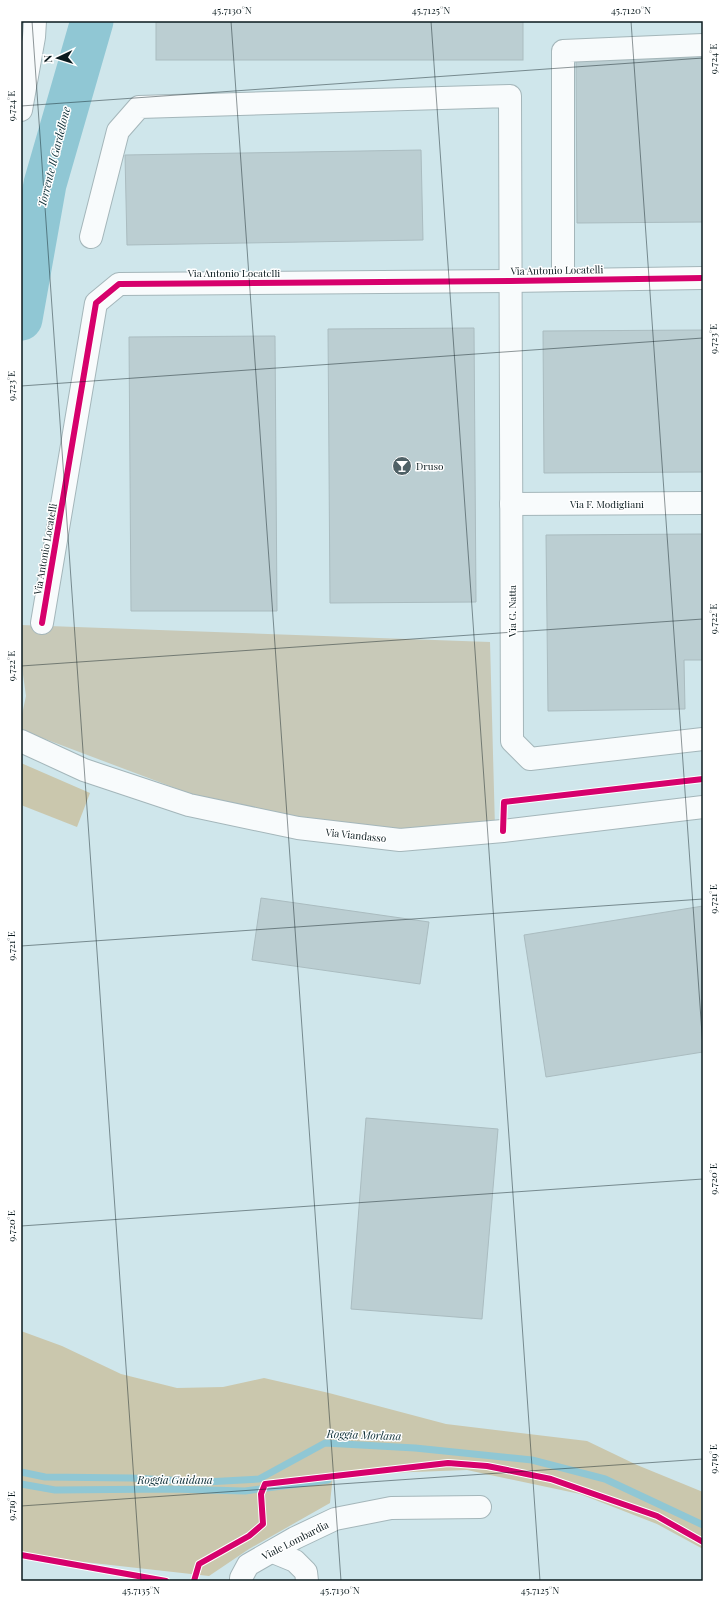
<svg xmlns="http://www.w3.org/2000/svg" width="724" height="1602" font-family="'Playfair Display',serif">
	<rect width="100%" height="100%" fill="#cfe6eb"/>
	<!-- green -->
	<path fill="#c8c9b8" d="M21 625 490 642 495 828 435 831 328 824 214 806 175 788 21 730V719L26 696 21 660Z"/>
	<!-- forest -->
	<g fill="#cac7ad">
		<path d="M21 763 90 793 77 827 21 805Z"/>
		<path d="M21 1331 62 1346 121 1374 177 1388 223 1387 264 1378 329 1393 446 1424 587 1441 637 1465 703 1492V1549L657 1524 580 1494 467 1470 333 1475 330 1503 249 1549 209 1576 21 1555Z"/>
	</g>
	<g fill="none" stroke-linecap="round" stroke-linejoin="round">
		<!-- stream -->
		<g stroke="#90c7d4" stroke-width="7">
			<path d="M21 1472 45 1477 131 1478 206 1482 259 1479 325 1443 415 1448 532 1460 605 1479 703 1525"/>
			<path d="M21 1484 55 1490 170 1489 245 1491 328 1480"/>
		</g>
		<!-- river -->
		<path stroke="#90c7d4" stroke-width="43" d="M21 319 45 184 92 21"/>
	</g>
	<!-- building -->
	<g fill="#bbced2" stroke="#aabcc0">
		<rect x="156" y="21" width="367" height="39"/>
		<path d="M576 58H703V222L577 223Z"/>
		<path d="M421 150 423 240 127 245 125 155Z"/>
		<path d="M474 328 476 602 330 603 328 329Z"/>
		<path d="M703 330V472L544 473 543 331Z"/>
		<path d="M275 336 277 611H131L129 337Z"/>
		<path d="M703 534V660H684L685 709 548 711 546 535Z"/>
		<path d="M261 898 429 922 420 984 252 960Z"/>
		<path d="M703 906V1052L546 1077 524 935Z"/>
		<path d="M366 1118 498 1129 482 1319 351 1309Z"/>
	</g>
	<g fill="none" stroke-linecap="round" stroke-linejoin="round">
		<defs>
			<g id="minor">
				<path d="M21 110 34 37 35 21"/>
				<path d="M91 237 118 131 139 107 510 96 512 741 530 759 703 739"/>
				<path d="M563 280V51L703 45"/>
				<path d="M511 504 703 503"/>
				<path d="M42 623 96 303 119 284 510 281 703 278"/>
				<path d="M21 741 84 770 189 805 298 828 400 840 503 831 703 807"/>
				<path d="M273 1552 295 1561 306 1572 307 1581"/>
				<path d="M241 1581V1578L248 1565 295 1538 335 1519 391 1508 480 1507"/>
			</g>
		</defs>
		<!-- minor casing -->
		<use href="#minor" stroke="#a4b6ba" stroke-width="24"/>
		<!-- minor -->
		<use href="#minor" stroke="#f8fbfc" stroke-width="22"/>
		<defs>
			<g id="cycleway">
				<path d="M42 623 96 303 119 284 510 281 703 278"/>
				<path d="M503 831 504 802 703 779"/>
				<path d="M21 1555 166 1581"/>
				<path d="M194 1581 199 1564 249 1536 263 1524 261 1494 265 1484 448 1463 487 1466 551 1479 588 1492 657 1516 703 1542"/>
			</g>
		</defs>
		<!-- cycleway casing -->
		<use href="#cycleway" stroke="#fff" stroke-width="8"/>
		<!-- cycleway -->
		<use href="#cycleway" stroke="#d6006c" stroke-width="6"/>
	</g>
	<!-- ticks -->
	<path fill="none" stroke="#0a1a1e" stroke-width="1" stroke-opacity="0.45" d="M32 21 141 1581M231 21 341 1581M431 21 540 1581M631 21 703 1048M21 106 703 58M21 386 703 338M21 666 703 619M21 946 703 899M21 1226 703 1179M21 1506 703 1459"/>
	<!-- icons -->
	<defs>
		<symbol id="bar-disc" viewBox="-11 -11 22 22"><circle r="9.5" fill="#4f6166" stroke="#fff"/><path d="M-6-5H6L.8 .8V4.5H3.5V6h-7V4.5H-.8V.8Z" fill="#fff"/></symbol>
	</defs>
	<g fill-rule="evenodd">
		<use href="#bar-disc" x="391" y="455" width="22" height="22"/>
	</g>
	<g text-anchor="middle" stroke-width="3" stroke-linejoin="round" paint-order="stroke">
		<!-- street labels -->
		<g font-size="10" fill="#0a1a1e" stroke="#fff">
			<text transform="translate(557 270) rotate(-1)" y="4">Via Antonio Locatelli</text>
			<text x="234" y="277">Via Antonio Locatelli</text>
			<text x="607" y="508">Via F. Modigliani</text>
			<text transform="translate(45 549) rotate(-80)" y="4">Via Antonio Locatelli</text>
			<text transform="translate(512 611) rotate(-90)" y="4">Via G. Natta</text>
			<text transform="translate(356 835) rotate(6)" y="4">Via Viandasso</text>
			<text transform="translate(295 1540) rotate(-27)" y="4">Viale Lombardia</text>
		</g>
		<!-- poi labels -->
		<g font-size="10" fill="#0a1a1e" stroke="#fff" text-anchor="start">
			<text x="416" y="470">Druso</text>
		</g>
		<!-- water labels -->
		<g font-size="11" font-style="italic" fill="#0c2e36" stroke="#fff">
			<text transform="translate(54 157) rotate(-76)" y="4">Torrente Il Gardellone</text>
			<text transform="translate(364 1435) rotate(2)" y="4">Roggia Morlana</text>
			<text x="175" y="1484">Roggia Guidana</text>
		</g>
	</g>
	<!-- border -->
	<rect width="724" height="1602" fill="none" stroke="#ffffff" stroke-width="44"/>
	<!-- north arrow -->
	<g transform="translate(58 58) rotate(266)" stroke="#ffffff" stroke-width="3" paint-order="stroke">
	<path d="M0-3L7 15L0 10L-7 15Z" fill="#0a1a1e"/>
	<text y="-6" font-size="11" font-weight="bold" text-anchor="middle" fill="#0a1a1e">N</text>
	</g>
	<rect x="22" y="22" width="680" height="1558" fill="none" stroke="#0a1a1e" stroke-width="1.5"/>
	<g font-size="10" text-anchor="middle" fill="#0a1a1e">
		<text x="232" y="14">45.7130°N</text>
		<text x="431" y="14">45.7125°N</text>
		<text x="631" y="14">45.7120°N</text>
		<text transform="translate(713 59) rotate(-90)" y="4">9.724°E</text>
		<text transform="translate(11 106) rotate(-90)" y="4">9.724°E</text>
		<text transform="translate(713 339) rotate(-90)" y="4">9.723°E</text>
		<text transform="translate(11 386) rotate(-90)" y="4">9.723°E</text>
		<text transform="translate(713 619) rotate(-90)" y="4">9.722°E</text>
		<text transform="translate(11 666) rotate(-90)" y="4">9.722°E</text>
		<text transform="translate(713 899) rotate(-90)" y="4">9.721°E</text>
		<text transform="translate(11 946) rotate(-90)" y="4">9.721°E</text>
		<text transform="translate(713 1179) rotate(-90)" y="4">9.720°E</text>
		<text transform="translate(11 1226) rotate(-90)" y="4">9.720°E</text>
		<text transform="translate(713 1459) rotate(-90)" y="4">9.719°E</text>
		<text transform="translate(11 1506) rotate(-90)" y="4">9.719°E</text>
		<text x="141" y="1594">45.7135°N</text>
		<text x="340" y="1594">45.7130°N</text>
		<text x="540" y="1594">45.7125°N</text>
	</g>
</svg>
